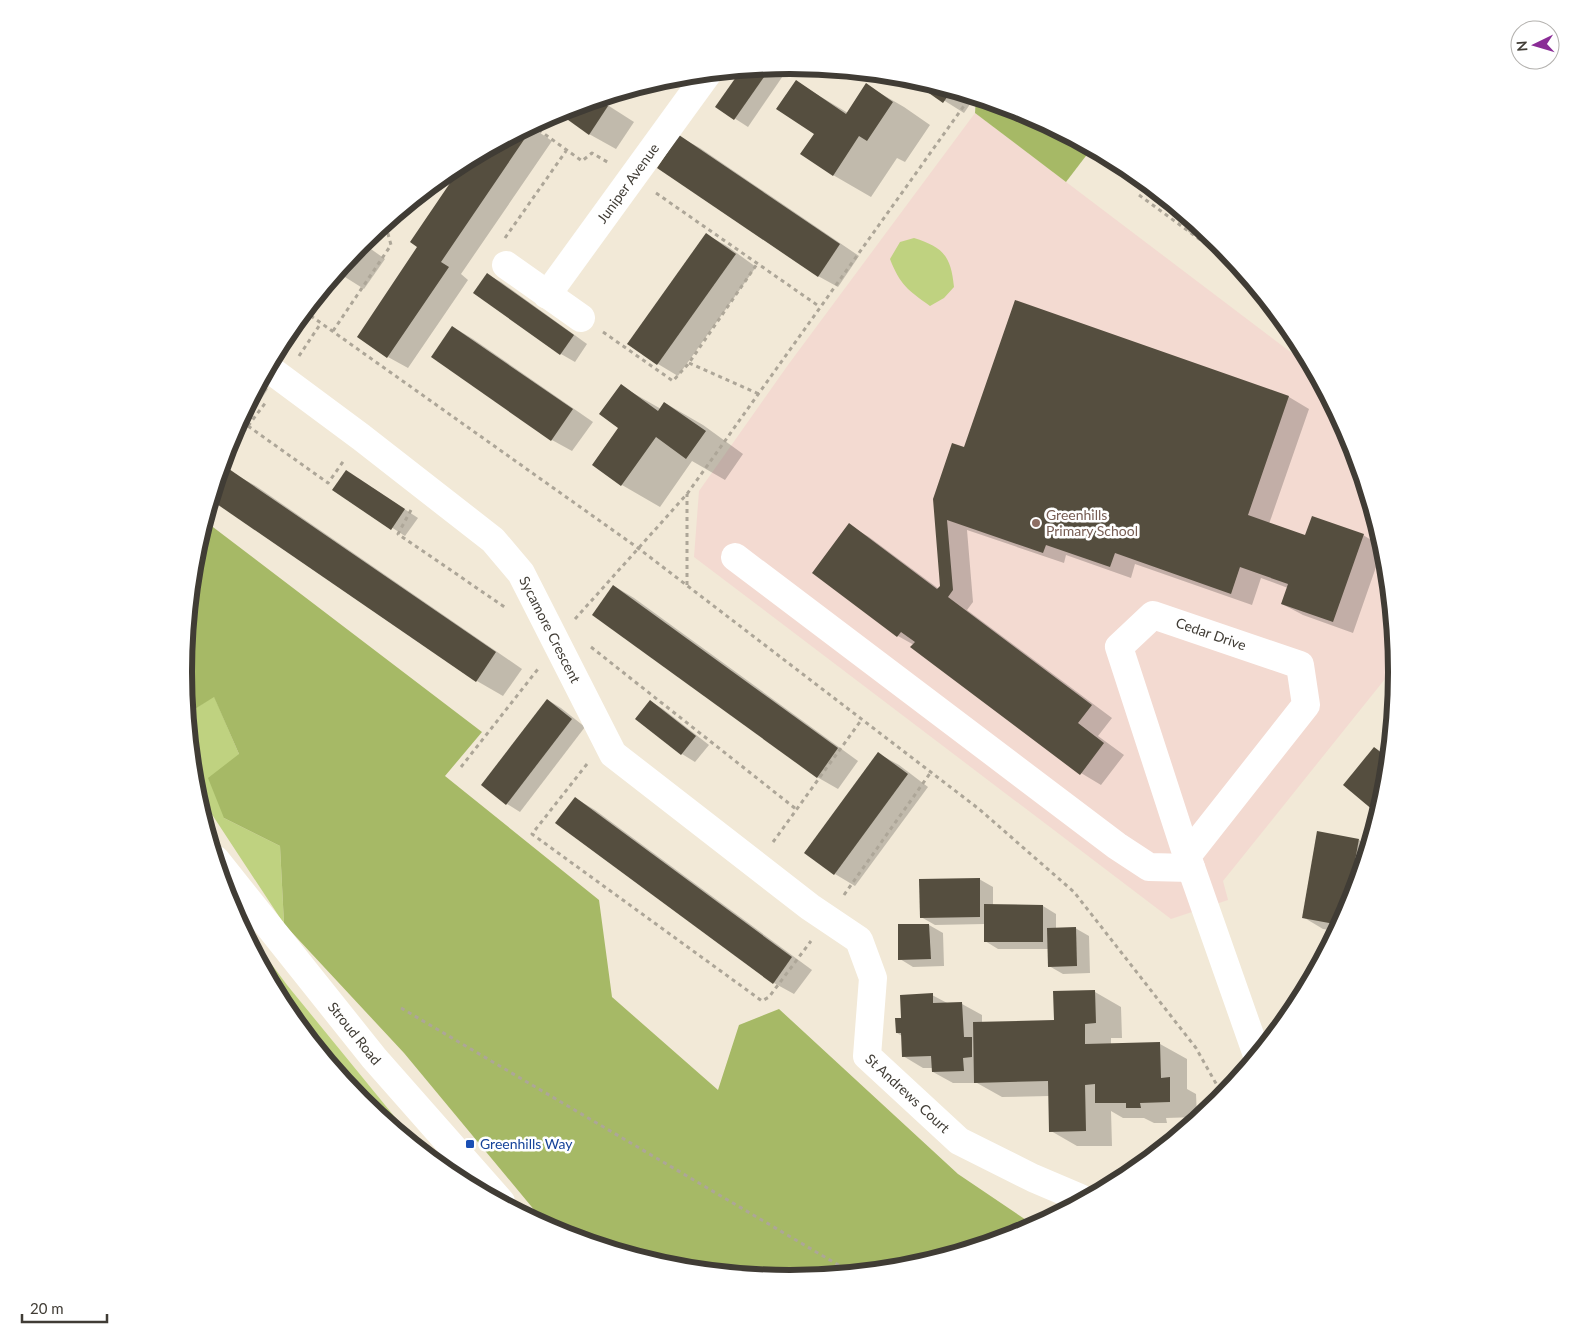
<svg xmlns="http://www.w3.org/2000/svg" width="1580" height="1344" font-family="Lato,sans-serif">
	<rect width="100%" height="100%" fill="#f2e9d7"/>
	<!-- education -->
	<path fill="#f3dad1" d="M975 113 1313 369 1351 440 1385 554 1397 672 1393 669 1223 881 1228 900 1171 919 694 557 699 491 788 365Z"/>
	<!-- green -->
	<g fill="#bfd280">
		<path d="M914 238C943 247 951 256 954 287L944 298 930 306C908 290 900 285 890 259L900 242Z"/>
		<path d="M214 696 239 754 224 818 280 846 284 924 194 787 187 714Z"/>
		<path d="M244 931 255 942 287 985 425 1154 361 1101 285 1009Z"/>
	</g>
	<!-- forest -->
	<g fill="#a6b966">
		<path d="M976 97 1023 111 1092 148 1066 182 975 113Z"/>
		<path d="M205 521 482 732 445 776 599 900 612 997 718 1090 739 1025 779 1009 958 1174 1035 1226 1022 1233 908 1267 790 1279 671 1267 557 1233 550 1229 404 1053 284 924 280 846 224 818 208 778 239 754 214 697 187 714 183 672 195 553Z"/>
	</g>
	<!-- shadow -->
	<g fill="#0003">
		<path d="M781 66 787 70 748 127 717 107 743 70Z"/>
		<path d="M920 80 975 97 964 113 918 84Z"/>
		<path d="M796 82 848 113 866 85 904 107 930 125 905 162 897 158 871 197 833 175 815 134Z"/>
		<path d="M598 99 634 122 616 149 589 134 558 111Z"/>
		<path d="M530 126 552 141 461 274 468 280 408 368 388 357 419 247 412 242 468 159Z"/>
		<path d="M680 137 700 148 859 256 838 287 818 276Z"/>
		<path d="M707 235 727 246 756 267 678 376 658 364 629 344Z"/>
		<path d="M361 242 385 259 364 289 337 272Z"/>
		<path d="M488 275 501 282 587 344 575 362 561 354 475 292Z"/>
		<path d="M1015 302 1289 397 1309 409 1269 524 1306 537 1363 535 1383 547 1353 633 1303 615 1282 604 1288 588 1261 578 1252 605 1135 564 1131 578 1066 555 1064 563 967 530 973 602 967 610 1112 718 1098 736 1124 755 1101 785 1081 773 914 645 898 636 849 525 869 537 939 589 941 586 934 499 965 449Z"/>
		<path d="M453 327 473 339 593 422 572 451 552 440 433 357Z"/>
		<path d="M260 383 268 389 226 451 229 439Z"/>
		<path d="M621 386 661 409 665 403 703 425 743 454 725 480 692 461 660 507 622 485 620 428Z"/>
		<path d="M229 471 256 486 522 669 503 696 477 681 211 499Z"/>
		<path d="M359 479 418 518 405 536 334 490Z"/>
		<path d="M614 586 634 598 858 761 838 789 817 777Z"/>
		<path d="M548 700 561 708 585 727 520 812 507 804 482 785Z"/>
		<path d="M650 701 663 709 709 745 695 762 682 754 636 719Z"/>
		<path d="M1375 748 1389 757 1385 791 1379 812 1375 810Z"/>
		<path d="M879 754 899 765 928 787 855 886 835 874Z"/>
		<path d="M575 798 595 810 812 970 794 994 774 983Z"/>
		<path d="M1359 840 1369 846 1351 905 1336 931 1323 929 1303 917Z"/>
		<path d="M979 879 993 887V906H1043L1056 914V929L1075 928 1089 936 1090 973 1063 974 1049 966V949H998L985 941V924L935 925 921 917Z"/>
		<path d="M929 925 943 933 944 966 913 967 900 959Z"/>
		<path d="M1316 969 1312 976 1311 971Z"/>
		<path d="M1095 992 1121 1007 1122 1038H1111V1045L1160 1044 1187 1059V1089L1196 1094 1197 1117 1166 1118 1167 1123H1154L1144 1118H1123L1111 1111 1112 1146H1077L1051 1131 1049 1096 1002 1097 977 1083H953L933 1072V1068H923L903 1056 902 1036 897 1033 902 1019 932 995 949 1004H962L982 1015V1023L1055 1021Z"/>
	</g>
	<!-- building -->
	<g fill="#554e3f">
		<path d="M771 67 734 120 715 107 741 70Z"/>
		<path d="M796 80 846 114 866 83 893 102 867 141 859 136 833 176 800 154 814 134 776 109Z"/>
		<path d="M919 80 952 90 943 103 916 84Z"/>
		<path d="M597 99 608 106 589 135 557 112Z"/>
		<path d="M529 126 532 128 441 262 449 267 387 358 357 337 417 247 410 242 465 161Z"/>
		<path d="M679 135 840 244 818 277 657 168Z"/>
		<path d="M706 233 736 254 657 365 627 344Z"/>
		<path d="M361 243 365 246 343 278 336 273Z"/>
		<path d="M487 273 574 335 560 355 473 293Z"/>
		<path d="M1015 300 1289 396 1248 515 1305 535 1312 516 1364 534 1333 622 1281 604 1288 584 1240 567 1231 594 1115 553 1110 567 1046 545 1043 553 947 520 953 590 948 597 1092 705 1078 723 1104 743 1080 775 910 647 915 642 901 632 897 637 812 573 849 523 937 589 940 586 933 499 952 443 964 447Z"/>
		<path d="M1267 301 1285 324 1263 308Z"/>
		<path d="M452 326 573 409 551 441 431 357Z"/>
		<path d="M621 384 658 411 664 402 706 431 686 459 656 437 621 486 592 465 618 428 599 414Z"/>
		<path d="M229 469 496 652 476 682 211 500 213 492Z"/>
		<path d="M346 470 405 509 391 530 332 490Z"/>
		<path d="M613 585 838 748 817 778 592 615Z"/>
		<path d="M547 699 572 719 506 805 481 785Z"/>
		<path d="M650 700 696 736 681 755 635 719Z"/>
		<path d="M1374 747 1388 758 1385 791 1382 801 1374 811 1343 785Z"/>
		<path d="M878 752 908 774 834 875 804 853Z"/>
		<path d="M575 797 792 957 773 984 555 823Z"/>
		<path d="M1317 831 1359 839 1345 915 1340 925 1302 918Z"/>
		<path d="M980 878V917L920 918 919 879Z"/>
		<path d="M984 904 1043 905V942H984Z"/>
		<path d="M898 924H929L931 959 898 960Z"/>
		<path d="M1076 927 1077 966 1048 967 1047 928Z"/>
		<path d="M1095 990 1096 1023 1085 1024V1044L1160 1042 1161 1078 1170 1077V1102L1140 1103 1141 1108H1126V1103H1095V1084L1085 1085 1086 1131 1049 1132 1048 1081 974 1083 973 1022 1054 1020 1053 991Z"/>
		<path d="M933 993V1003L962 1002 964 1037H972V1057L963 1058 964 1071 932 1072 931 1056 902 1057 901 1033H896L895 1018H901L900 995Z"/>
		<path d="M1155 1147 1159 1151 1144 1163V1162Z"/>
	</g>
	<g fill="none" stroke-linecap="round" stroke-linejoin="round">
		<!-- path -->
		<g stroke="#ada698" stroke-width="3" stroke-dasharray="4 4" stroke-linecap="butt">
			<path d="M532 125 582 161 592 153 609 163"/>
			<path d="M656 193 820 307"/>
			<path d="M1139 195 1243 271"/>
			<path d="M1189 232 1196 223"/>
			<path d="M505 238 566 151"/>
			<path d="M304 311 638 548 979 809 1074 892 1196 1048 1223 1096"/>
			<path d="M333 331 391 245 387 230 401 210"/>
			<path d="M603 332 673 381 689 363 757 264"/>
			<path d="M299 356 321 323"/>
			<path d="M689 363 759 394"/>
			<path d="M248 426 328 483 345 459"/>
			<path d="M224 458 266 402"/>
			<path d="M411 510 398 534 506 608"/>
			<path d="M687 585V494"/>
			<path d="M575 619 687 494 971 96"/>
			<path d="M591 647 796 809"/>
			<path d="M587 764 532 834 762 1001 769 997 811 941"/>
			<path d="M461 767 538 669"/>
			<path d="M773 842 862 719"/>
			<path d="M844 895 931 772"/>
			<path d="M401 1008 852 1273"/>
		</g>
		<!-- minor -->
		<g stroke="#fff" stroke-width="28">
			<path d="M506 265 581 318"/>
			<path id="s1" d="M547 295 708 73"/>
			<path id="s2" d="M268 368 361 437 493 540 521 573 613 754 810 907 859 940 873 978 867 1056 959 1141 1033 1178 1080 1198"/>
			<path d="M735 557 1117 846 1149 867 1191 868"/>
			<path d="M1187 856 1306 705 1300 665 1153 615 1119 647 1187 856 1257 1055"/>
			<path id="s3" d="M216 860 374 1058 501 1202"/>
		</g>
	</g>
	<!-- markers -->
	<circle fill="#8d6e63" stroke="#fff" stroke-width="2" cx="1036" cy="523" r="5"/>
	<rect fill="#1a4fb4" stroke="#fff" stroke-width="2" x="465" y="1139" width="10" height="10" rx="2.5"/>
	<g text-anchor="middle" stroke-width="5" stroke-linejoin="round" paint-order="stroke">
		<!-- street labels -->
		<g font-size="14" fill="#403c35" stroke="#fff">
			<text dy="5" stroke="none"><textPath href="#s1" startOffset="138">Juniper Avenue</textPath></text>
			<text dy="5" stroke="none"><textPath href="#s2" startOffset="390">Sycamore Crescent</textPath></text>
			<text transform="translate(1211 634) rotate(19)" y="5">Cedar Drive</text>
			<text dy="5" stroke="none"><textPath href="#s3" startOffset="222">Stroud Road</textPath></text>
			<text dy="5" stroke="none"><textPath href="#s2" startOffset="1012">St Andrews Court</textPath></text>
		</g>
		<!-- education labels -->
		<g font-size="14" fill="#785e54" stroke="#fff" text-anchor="start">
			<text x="1046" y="520">Greenhills<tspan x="1046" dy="16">Primary School</tspan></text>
		</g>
		<!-- transit labels -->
		<g font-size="14" fill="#164399" stroke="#fff" text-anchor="start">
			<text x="480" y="1149">Greenhills Way</text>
		</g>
	</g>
	<!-- crop -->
	<path d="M0 0H1580V1344H0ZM192 672a598 598 0 1 1 1196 0a598 598 0 1 1-1196 0Z" fill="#fff" fill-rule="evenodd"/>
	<path fill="none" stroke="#403c35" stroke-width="6" d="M192 672a598 598 0 1 1 1196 0a598 598 0 1 1-1196 0Z"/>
	<!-- north arrow -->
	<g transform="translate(1535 45) rotate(265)"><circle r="24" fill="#ffffff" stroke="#b3b1ae"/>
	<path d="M0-4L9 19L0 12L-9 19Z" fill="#8a2c96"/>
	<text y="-8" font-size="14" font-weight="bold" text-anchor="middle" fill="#403c35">N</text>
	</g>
	<!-- scale -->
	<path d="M22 1314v8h85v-8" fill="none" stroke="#403c35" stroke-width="2.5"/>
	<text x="30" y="1314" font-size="15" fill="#403c35" stroke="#ffffff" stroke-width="4" paint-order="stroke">20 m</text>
</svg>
